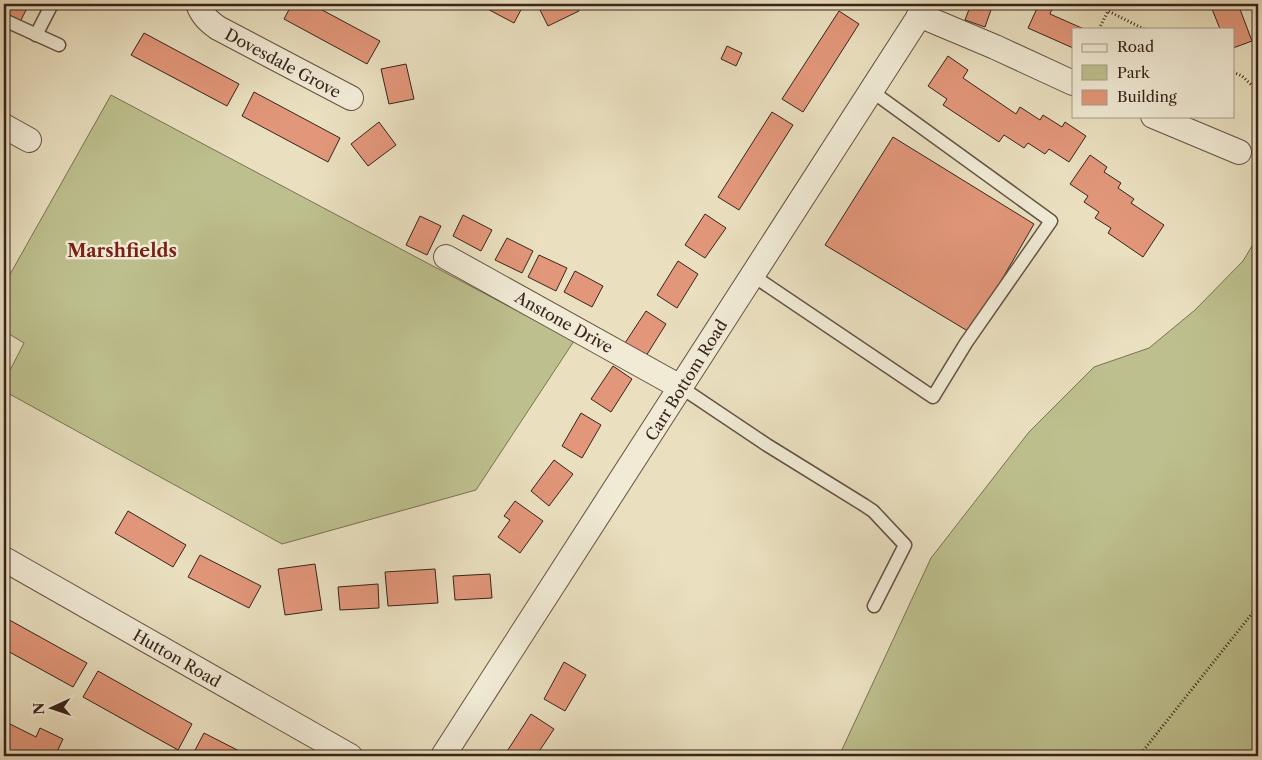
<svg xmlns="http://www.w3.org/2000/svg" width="1262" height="760" font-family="'Libre Caslon Text',serif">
	<rect width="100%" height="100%" fill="#eae0c0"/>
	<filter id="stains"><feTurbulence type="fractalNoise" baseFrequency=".004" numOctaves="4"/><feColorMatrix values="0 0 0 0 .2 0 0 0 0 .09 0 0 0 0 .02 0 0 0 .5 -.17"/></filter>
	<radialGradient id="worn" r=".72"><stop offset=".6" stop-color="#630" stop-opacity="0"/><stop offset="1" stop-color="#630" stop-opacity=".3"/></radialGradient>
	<!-- green -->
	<g fill="#bdc08e" stroke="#7a7254">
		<path d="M111 95 574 341 476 490 282 544 4 391V382L24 343 4 331V285Z"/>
		<path d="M1258 236V696L1254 700 1258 711V756H839L931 558 1029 432 1094 367 1149 348 1195 310 1243 261Z"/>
	</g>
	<!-- building -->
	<g fill="#e2977a" stroke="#38231b">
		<path d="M4 4H29L20 22 4 14Z"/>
		<path d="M292 4H311L380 41 367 64 284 19Z"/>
		<path d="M478 4H524L514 23Z"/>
		<path d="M537 4H576L579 11 548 26Z"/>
		<path d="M971 4H993L985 27 965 20Z"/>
		<path d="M1039 4H1054L1050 14 1084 29H1073V48L1028 28Z"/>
		<path d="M1227 4H1238L1252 41 1233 48V29H1220L1212 9Z"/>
		<path d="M839 11 859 24 803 112 782 99Z"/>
		<path d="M144 33 239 84 227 106 131 55Z"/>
		<path d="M727 46 742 53 736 66 721 59Z"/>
		<path d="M948 56 968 70 963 78 1016 114 1020 107 1040 120 1043 115 1062 127 1065 122 1086 136 1069 162 1049 149 1045 154 1028 143 1024 148 1004 135 999 142 943 105 947 99 928 86Z"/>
		<path d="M406 64 414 99 389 104 381 69Z"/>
		<path d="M254 92 340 138 328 162 242 116Z"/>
		<path d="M772 112 793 125 739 210 718 197Z"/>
		<path d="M379 122 396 145 368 166 351 144Z"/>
		<path d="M893 137 1034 224 971 333 825 245Z"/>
		<path d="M1090 155 1107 167 1104 172 1121 183 1118 188 1134 199 1131 203 1164 225 1143 257 1108 233 1111 228 1095 218 1099 212 1084 202 1088 196 1070 184Z"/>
		<path d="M705 214 726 228 705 258 685 245Z"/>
		<path d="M463 215 492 230 481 251 453 236Z"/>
		<path d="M420 216 441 226 427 255 406 245Z"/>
		<path d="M507 238 533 251 522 273 495 260Z"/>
		<path d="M539 255 567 268 556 291 528 277Z"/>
		<path d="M678 261 698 274 677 308 657 295Z"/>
		<path d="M575 271 603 286 592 307 564 292Z"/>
		<path d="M646 311 666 324 646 356 625 343Z"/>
		<path d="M613 366 632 379 611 412 591 399Z"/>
		<path d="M581 413 601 425 582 458 562 446Z"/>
		<path d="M554 460 573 474 549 506 531 491Z"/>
		<path d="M515 501 543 521 520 553 498 537 510 520 504 516Z"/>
		<path d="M128 511 186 545 173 567 115 533Z"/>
		<path d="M200 555 261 586 249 608 188 577Z"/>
		<path d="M315 564 322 610 285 615 278 569Z"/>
		<path d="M435 569 438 603 388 606 385 572Z"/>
		<path d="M490 574 492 598 455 600 453 576Z"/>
		<path d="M378 584 379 608 340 610 338 587Z"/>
		<path d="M4 617 87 663 73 687 4 649Z"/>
		<path d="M564 662 586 675 565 711 544 699Z"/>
		<path d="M98 671 192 724 178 750 83 697Z"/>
		<path d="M531 714 554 729 536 756H504Z"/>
		<path d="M4 721 36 737 40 728 63 739 55 756H6L4 755Z"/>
		<path d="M204 733 249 756H192Z"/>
	</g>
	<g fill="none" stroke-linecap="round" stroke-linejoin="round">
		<defs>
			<g id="lane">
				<path d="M4 20 59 45"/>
				<path d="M36 35 52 4"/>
				<path d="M752 275 933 397 966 343 1051 221 870 90"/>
				<path d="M682 388 767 445 864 505 873 511 905 545 874 606"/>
			</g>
			<g id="street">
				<path d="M198 4C202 15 208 21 218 28L351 98"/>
				<path d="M919 15 995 47 1073 83"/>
				<path d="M1153 116 1239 152"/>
				<path d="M4 126 29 140"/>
				<path d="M446 257 682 388"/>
				<path d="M4 559 350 756"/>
				<path d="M443 756C605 506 766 255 927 4"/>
			</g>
		</defs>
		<!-- lane casing -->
		<use href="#lane" stroke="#645244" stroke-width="15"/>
		<!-- street casing -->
		<use href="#street" stroke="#645244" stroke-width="26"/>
		<!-- path -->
		<g stroke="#38231b" stroke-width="3" stroke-dasharray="1 2.5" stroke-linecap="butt">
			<path d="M1099 29 1108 11 1144 29"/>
			<path d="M1233 72 1242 76 1258 91"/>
			<path d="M1139 756 1258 606"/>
		</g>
		<!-- lane -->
		<use href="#lane" stroke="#f1ebd6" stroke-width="12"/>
		<!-- street -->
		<use href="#street" stroke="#f1ebd6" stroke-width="24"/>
	</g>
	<g text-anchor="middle" stroke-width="5" stroke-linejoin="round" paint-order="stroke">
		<!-- street labels -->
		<g font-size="16" fill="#38231b" stroke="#f1ebd6">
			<text transform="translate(283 63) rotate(28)" y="6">Dovesdale Grove</text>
			<text transform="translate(564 322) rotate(29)" y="6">Anstone Drive</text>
			<text transform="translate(686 380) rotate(-58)" y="6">Carr Bottom Road</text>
			<text transform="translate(177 658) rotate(30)" y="6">Hutton Road</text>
		</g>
		<!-- neighbourhood labels -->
		<g font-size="18" font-weight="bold" fill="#7a1f14" stroke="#f1ebd6">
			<text x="122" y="257">Marshfields</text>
		</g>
	</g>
	<!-- margin -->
	<rect width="1262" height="760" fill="none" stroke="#eae0c0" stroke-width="20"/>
	<rect x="5" y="5" width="1252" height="750" fill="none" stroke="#38231b" stroke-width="2.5"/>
	<rect x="10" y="10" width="1242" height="740" fill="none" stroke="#38231b"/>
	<!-- legend -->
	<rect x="1072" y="28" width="162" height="90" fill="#f1ebd6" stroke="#a79b8b"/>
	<rect x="1082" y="44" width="25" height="8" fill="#f1ebd6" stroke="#a79b8b"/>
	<text x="1117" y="52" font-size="15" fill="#38231b">Road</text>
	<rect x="1082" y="65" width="25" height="15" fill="#bdc08e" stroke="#a79b8b"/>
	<text x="1117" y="78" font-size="15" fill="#38231b">Park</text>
	<rect x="1082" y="90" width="25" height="15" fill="#e2977a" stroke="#a79b8b"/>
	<text x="1117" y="102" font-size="15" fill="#38231b">Building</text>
	<!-- north arrow -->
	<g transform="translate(52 708) rotate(267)" stroke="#f1ebd6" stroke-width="4" paint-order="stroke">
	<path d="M0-4L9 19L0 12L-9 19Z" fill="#38231b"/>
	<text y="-8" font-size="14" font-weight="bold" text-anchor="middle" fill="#38231b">N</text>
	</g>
	<rect width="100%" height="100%" filter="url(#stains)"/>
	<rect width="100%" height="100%" fill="url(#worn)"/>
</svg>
